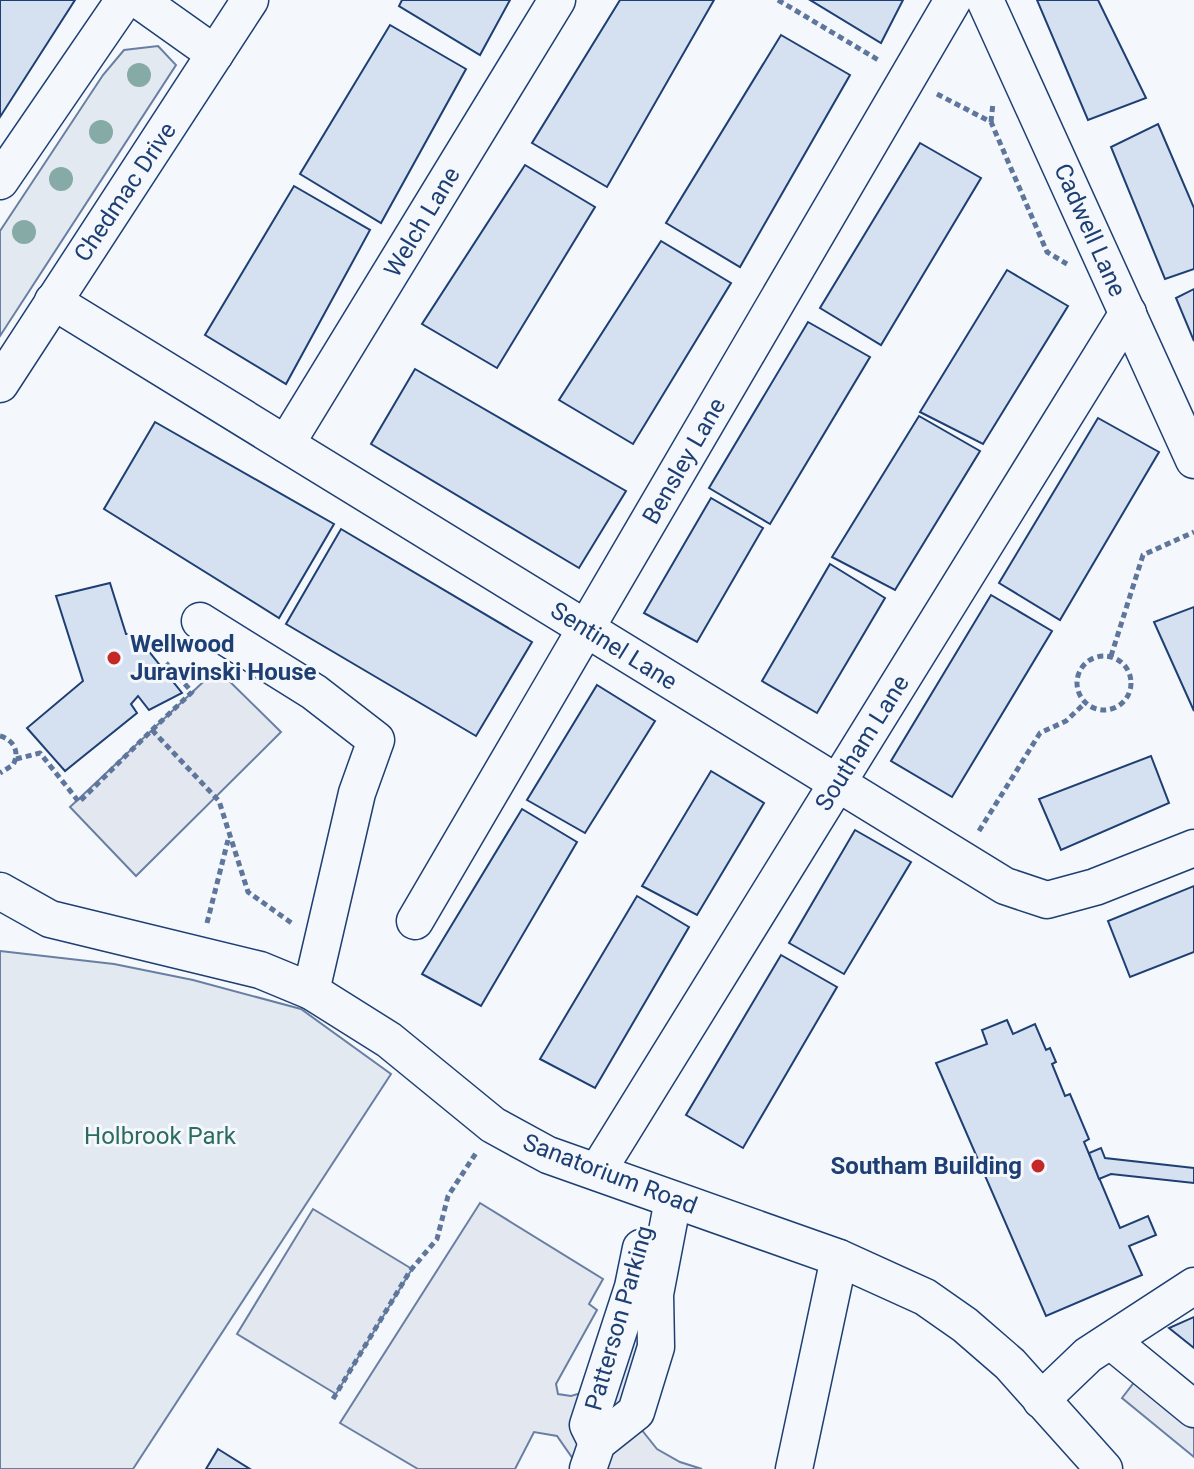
<svg xmlns="http://www.w3.org/2000/svg" width="1194" height="1469" font-family="Roboto,sans-serif">
	<rect width="100%" height="100%" fill="#f4f7fb"/>
	<!-- green -->
	<g fill="#e3e9f0" stroke="#687fa3" stroke-width="2">
		<path d="M158 46 176 65 0 336V231L103 75 124 50Z"/>
		<path d="M0 951 114 964 193 980 301 1009 391 1074 133 1469H0Z"/>
	</g>
	<!-- parking -->
	<g fill="#e3e8f0" stroke="#687fa3" stroke-width="2">
		<path d="M217 669 281 732 136 876 70 807Z"/>
		<path d="M480 1203 603 1279 589 1304 597 1310 556 1384 558 1394 571 1396 588 1391 612 1322 641 1335V1429L657 1449 680 1462 702 1469H570L573 1459 557 1436 534 1432 515 1469H418L340 1423Z"/>
		<path d="M313 1209 412 1269 336 1394 237 1334Z"/>
		<path d="M1139 1376 1194 1421V1457L1122 1398Z"/>
	</g>
	<!-- building -->
	<g fill="#d5e0f0" stroke="#1d3f73" stroke-width="2">
		<path d="M0 0H75L0 117Z"/>
		<path d="M402 0H510L480 55 399 6Z"/>
		<path d="M620 0H714L607 187 532 143Z"/>
		<path d="M810 0H903L881 43Z"/>
		<path d="M1037 0H1098L1146 98 1088 120Z"/>
		<path d="M390 25 466 69 381 223 300 174Z"/>
		<path d="M781 35 850 75 740 267 666 223Z"/>
		<path d="M1158 124 1194 208V269L1165 279 1111 147Z"/>
		<path d="M920 143 981 178 881 345 820 308Z"/>
		<path d="M525 165 595 207 497 368 422 324Z"/>
		<path d="M294 186 370 230 286 384 205 335Z"/>
		<path d="M661 241 731 283 633 444 559 400Z"/>
		<path d="M1007 270 1068 306 983 444 920 412Z"/>
		<path d="M1194 289V341L1176 298Z"/>
		<path d="M808 322 870 357 770 524 709 488Z"/>
		<path d="M415 369 626 491 579 568 371 444Z"/>
		<path d="M919 416 980 451 895 590 832 557Z"/>
		<path d="M1098 418 1159 452 1060 620 999 583Z"/>
		<path d="M155 422 334 524 279 618 104 509Z"/>
		<path d="M711 498 763 528 697 642 644 613Z"/>
		<path d="M341 529 532 642 476 736 286 624Z"/>
		<path d="M830 564 885 598 817 713 762 681Z"/>
		<path d="M110 583 126 634H135L182 693 149 710 138 696 131 704 137 713 65 771 27 728 83 681 56 596Z"/>
		<path d="M991 595 1052 631 952 797 891 761Z"/>
		<path d="M1194 607V711L1154 622Z"/>
		<path d="M597 685 655 721 585 833 527 800Z"/>
		<path d="M1151 756 1169 803 1061 850 1039 799Z"/>
		<path d="M711 771 764 803 697 915 642 886Z"/>
		<path d="M522 809 577 842 481 1006 422 974Z"/>
		<path d="M855 830 911 862 844 974 789 943Z"/>
		<path d="M1194 886V952L1130 977 1108 921Z"/>
		<path d="M637 896 689 927 595 1088 540 1059Z"/>
		<path d="M781 955 837 987 743 1148 686 1115Z"/>
		<path d="M1007 1020 1013 1034 1035 1024 1046 1050 1050 1048 1056 1062 1052 1064 1065 1096 1070 1094 1089 1139 1084 1142 1120 1228 1148 1216 1156 1235 1129 1246 1142 1275 1046 1316 936 1063 987 1044 982 1030Z"/>
		<path d="M1101 1148 1105 1158 1194 1168V1183L1111 1174 1099 1179 1089 1153Z"/>
		<path d="M1194 1317V1348L1169 1328Z"/>
		<path d="M218 1449 250 1469H206Z"/>
	</g>
	<g fill="none" stroke-linecap="round" stroke-linejoin="round">
		<defs>
			<g id="minor">
				<path d="M139 0 215 54"/>
				<path d="M985 0 1194 460"/>
				<path d="M0 181 124 0"/>
				<path d="M53 301 1005 886 1047 900 1095 887 1194 848"/>
				<path d="M0 384 250 0"/>
				<path d="M286 444 557 0"/>
				<path d="M200 621 314 692 376 740 357 793 311 991"/>
				<path d="M0 891 50 919 260 970 311 991 389 1040 493 1125 548 1155 839 1258 925 1297 965 1325 1010 1364 1104 1469"/>
				<path d="M415 921 953 0"/>
				<path d="M597 1172 1128 313"/>
				<path d="M1111 1341 1194 1409"/>
				<path d="M1041 1400 1088 1355 1194 1286"/>
				<path d="M597 1443 588 1425 633 1287 641 1248"/>
				<path d="M588 1469 597 1443 636 1412 656 1347 655 1294 673 1200"/>
				<path d="M794 1469 839 1258"/>
			</g>
		</defs>
		<!-- minor casing -->
		<use href="#minor" stroke="#1d3f73" stroke-width="39"/>
		<!-- path -->
		<g stroke="#5e769c" stroke-width="5" stroke-dasharray="6 4" stroke-linecap="butt">
			<path d="M778 0 880 61"/>
			<path d="M937 94 991 122 1047 252 1067 264"/>
			<path d="M991 122 993 103"/>
			<circle cx="1104" cy="683" r="27"/>
			<path d="M1111 656 1143 555 1194 532"/>
			<path d="M152 730 192 692 166 663"/>
			<path d="M0 736C14 740 20 752 13 765L0 773"/>
			<path d="M16 759 40 753 79 802 152 730 219 801 248 892 293 924"/>
			<path d="M979 831 1040 733 1066 721 1085 703"/>
			<path d="M207 923 228 840"/>
			<path d="M333 1399 410 1271 437 1239 448 1196 476 1153"/>
		</g>
		<!-- minor -->
		<use href="#minor" stroke="#f4f7fb" stroke-width="36"/>
	</g>
	<!-- trees -->
	<g fill="#86aba6">
		<circle cx="139" cy="75" r="12"/>
		<circle cx="101" cy="132" r="12"/>
		<circle cx="61" cy="179" r="12"/>
		<circle cx="24" cy="232" r="12"/>
	</g>
	<!-- markers -->
	<g fill="#c62828" stroke="#f4f7fb" stroke-width="3">
		<circle cx="114" cy="658" r="8"/>
		<circle cx="1038" cy="1166" r="8"/>
	</g>
	<g text-anchor="middle" stroke-width="6" stroke-linejoin="round" paint-order="stroke">
		<!-- street labels -->
		<g font-size="24" fill="#1d3f73" stroke="#f4f7fb">
			<text transform="translate(125 192) rotate(-56)" y="8">Chedmac Drive</text>
			<text transform="translate(422 222) rotate(-59)" y="8">Welch Lane</text>
			<text transform="translate(1090 230) rotate(66)" y="8">Cadwell Lane</text>
			<text transform="translate(684 461) rotate(-60)" y="8">Bensley Lane</text>
			<text transform="translate(614 646) rotate(32)" y="8">Sentinel Lane</text>
			<text transform="translate(862 743) rotate(-58)" y="8">Southam Lane</text>
			<text transform="translate(610 1174) rotate(21)" y="8">Sanatorium Road</text>
			<text transform="translate(619 1318) rotate(-74)" y="8">Patterson Parking</text>
		</g>
		<!-- poi labels -->
		<g font-size="24" font-weight="bold" fill="#1d3f73" stroke="#f4f7fb" text-anchor="start">
			<text x="130" y="652">Wellwood<tspan x="130" dy="28">Juravinski House</tspan></text>
			<text x="1022" y="1174" text-anchor="end">Southam Building</text>
		</g>
		<!-- park labels -->
		<g font-size="24" fill="#2c6c60" stroke="#f4f7fb">
			<text x="160" y="1144">Holbrook Park</text>
		</g>
	</g>
</svg>
